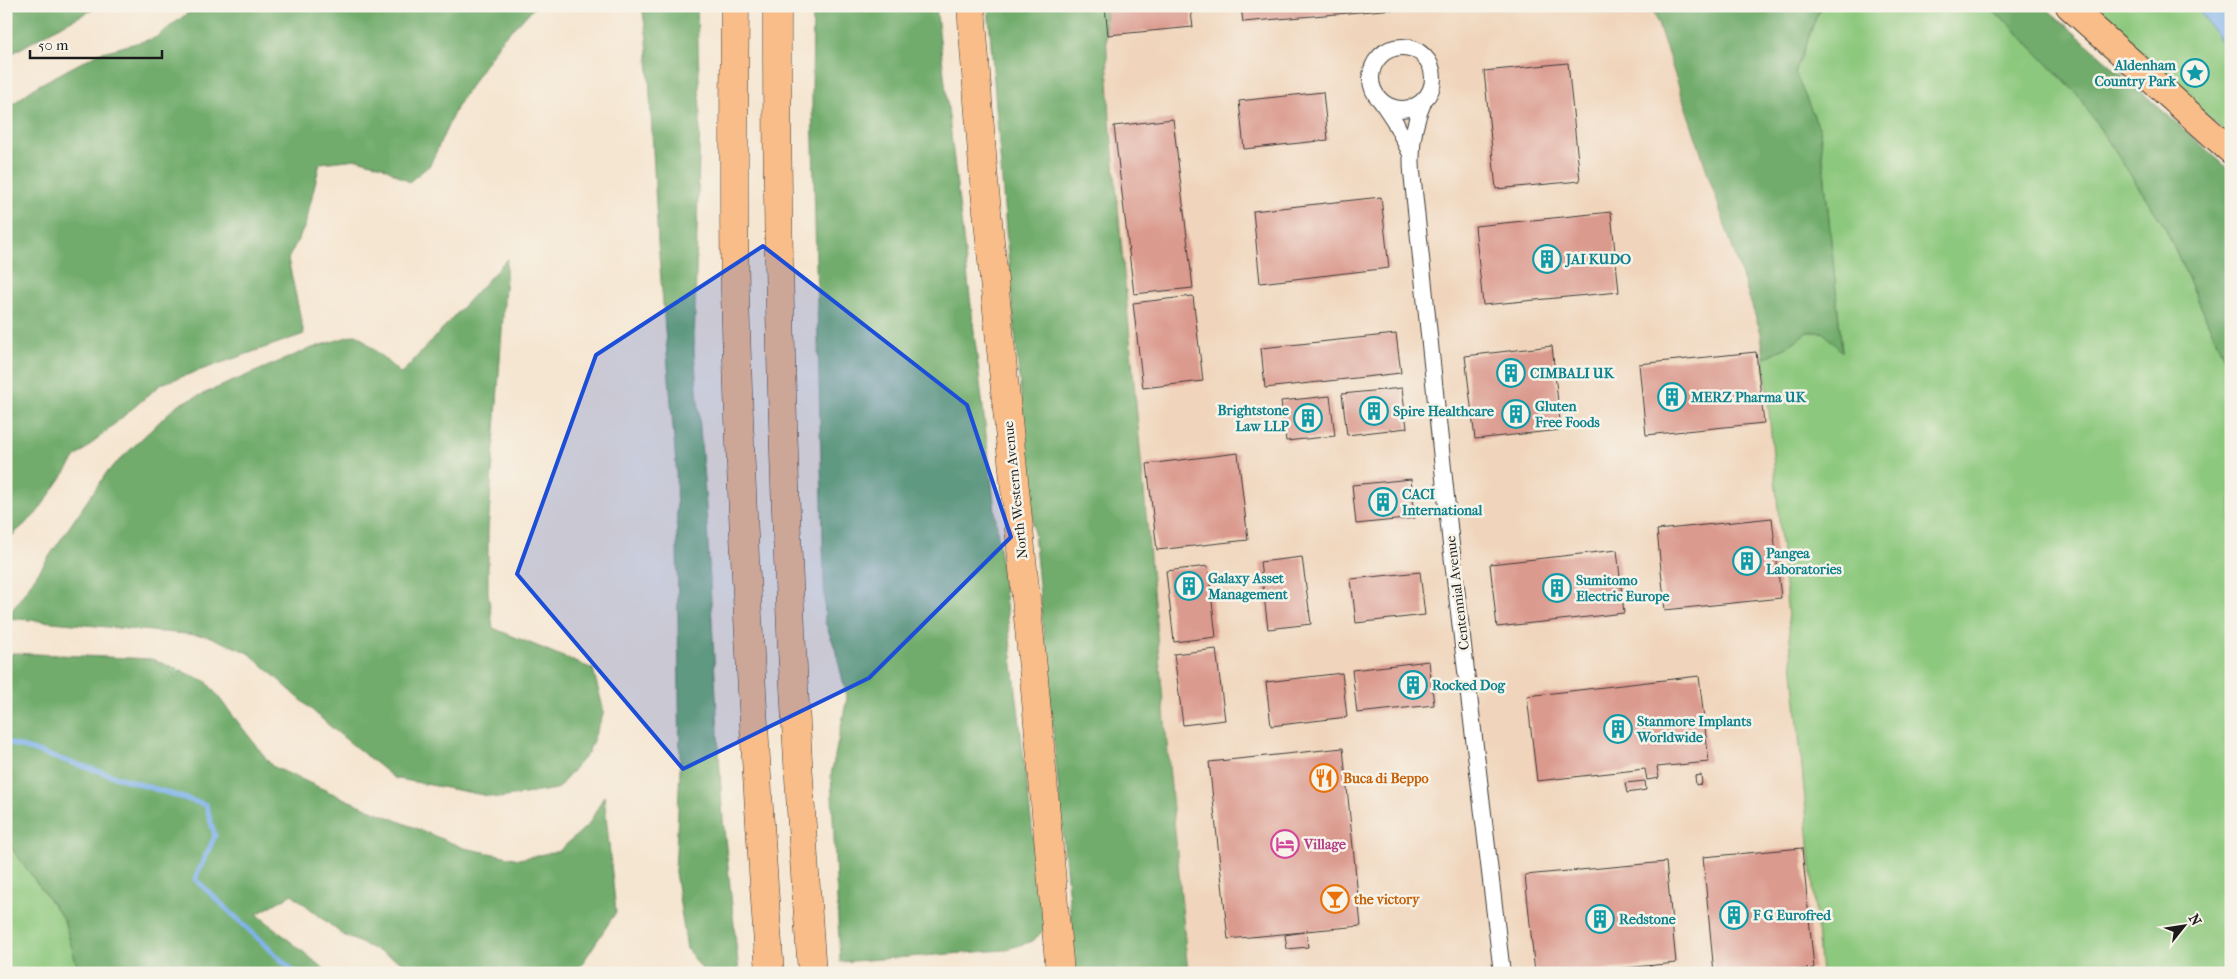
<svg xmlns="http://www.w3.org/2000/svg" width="2237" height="979" font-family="'IM FELL French Canon',serif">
	<rect width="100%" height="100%" fill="#f7f3e8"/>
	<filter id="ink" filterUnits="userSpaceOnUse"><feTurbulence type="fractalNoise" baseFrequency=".02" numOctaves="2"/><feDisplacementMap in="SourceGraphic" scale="10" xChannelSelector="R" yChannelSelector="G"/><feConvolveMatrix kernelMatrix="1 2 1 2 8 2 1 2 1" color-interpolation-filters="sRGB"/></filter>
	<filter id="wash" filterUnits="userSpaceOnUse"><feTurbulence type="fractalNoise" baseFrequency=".0096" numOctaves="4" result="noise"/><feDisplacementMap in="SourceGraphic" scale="20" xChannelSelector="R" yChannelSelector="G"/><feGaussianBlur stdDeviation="1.12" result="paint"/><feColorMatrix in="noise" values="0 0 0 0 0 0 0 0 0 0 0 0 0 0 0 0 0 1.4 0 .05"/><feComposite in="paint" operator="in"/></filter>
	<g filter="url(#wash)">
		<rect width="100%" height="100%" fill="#f5e6d1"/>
		<!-- built -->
		<path fill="#f0d5bc" d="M1105 6H1652L1761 333 1821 973H1188L1110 120Z"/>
		<!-- green -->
		<g fill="#8cc87d" stroke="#54724c">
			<path d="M1824 6H1984L2006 21 2077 94 2165 227 2231 373V973H1821L1764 358 1787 347 1808 332H1823L1842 351 1820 130 1795 73 1819 10Z"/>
			<path d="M2086 6H2231V138Z"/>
			<path d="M6 840 64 920 79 973H6Z"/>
		</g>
		<!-- forest -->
		<g fill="#71ac6c" stroke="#466444">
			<path d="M6 6H100L58 27 6 57Z"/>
			<path d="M197 6H536L503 38 457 106 430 165 409 182 382 166 357 159 320 163 305 226 288 259 304 334 161 384 76 457 36 514 6 541V109L37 86 99 53 155 38Z"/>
			<path d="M642 6H697L700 117 694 350 706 506 722 809 739 973H705L687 949 675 872 680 768 676 464 658 243 647 39Z"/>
			<path d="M813 6H936L1044 930 1033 941 1004 950 840 962 831 775 847 698 835 648 825 622 812 102Z"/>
			<path d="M988 6H1105L1110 120 1188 973H1076L1011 293Z"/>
			<path d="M1652 6H1824L1819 10 1795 73 1820 130 1842 352 1823 332H1808L1787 347 1764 358 1761 333Z"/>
			<path d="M1984 6H2044L2231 171V373L2165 227 2077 94 2006 21Z"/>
			<path d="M507 259 488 531V592L493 628 593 669 604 712 588 753 557 789 499 798 394 778 332 728 249 653 208 636 7 618 107 472 177 405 309 349 357 334 401 374Z"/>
			<path d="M12 653 152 659 206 681 272 766 345 799 464 848 519 859 559 851 589 824 604 796 616 912 576 973H427L343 935 292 894 257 914 329 973H79L64 920 6 840V662Z"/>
		</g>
		<!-- water -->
		<path fill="#81b3ed" stroke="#4e6884" d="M2196 6H2231V56Z"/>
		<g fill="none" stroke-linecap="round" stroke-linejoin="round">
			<!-- stream -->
			<path stroke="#81b3ed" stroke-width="5" d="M6 742 206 805 215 836 195 879 295 973"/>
		</g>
		<g id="blocks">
			<!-- building -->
			<g fill="#db9a8e">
				<path d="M1105 6H1190L1193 27 1108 35Z"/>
				<path d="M1241 6H1395V9L1243 22Z"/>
				<path d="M1568 63 1580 181 1496 189 1484 71Z"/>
				<path d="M1323 92 1328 140 1244 149 1239 101Z"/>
				<path d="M1173 119 1193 288 1134 294 1114 126Z"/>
				<path d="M1381 197 1389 268 1260 283 1253 211Z"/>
				<path d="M1611 212 1619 292 1483 305 1475 226Z"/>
				<path d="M1193 296 1203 381 1143 388 1133 303Z"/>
				<path d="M1396 334 1401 373 1265 388 1261 348Z"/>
				<path d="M1552 346 1561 430 1475 439 1465 356Z"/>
				<path d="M1756 352 1764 423 1646 435 1639 364Z"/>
				<path d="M1402 388 1407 428 1347 435 1342 394Z"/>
				<path d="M1330 396 1335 436 1286 441 1281 401Z"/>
				<path d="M1238 453 1248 540 1157 550 1147 464Z"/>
				<path d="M1411 479 1415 518 1356 524 1352 485Z"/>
				<path d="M1772 518 1781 598 1665 610 1657 530Z"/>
				<path d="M1617 550 1624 613 1497 627 1490 564Z"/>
				<path d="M1302 557 1311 624 1268 629 1260 562Z"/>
				<path d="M1208 566 1216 637 1174 642 1166 571Z"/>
				<path d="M1420 572 1425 615 1356 623 1351 579Z"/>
				<path d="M1216 649 1225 720 1183 725 1174 654Z"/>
				<path d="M1429 661 1434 705 1357 713 1352 670Z"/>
				<path d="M1342 673 1347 717 1271 726 1266 682Z"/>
				<path d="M1699 676 1709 762 1657 767 1659 778 1647 780 1645 769 1537 781 1527 696Z"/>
				<path d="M1343 748 1361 926 1306 931 1308 947 1287 949 1285 935 1304 932 1228 939 1209 762Z"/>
				<path d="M1701 775 1702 784 1696 785 1695 776Z"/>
				<path d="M1645 781 1646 790 1627 793 1625 783Z"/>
				<path d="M1802 848 1814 968 1768 973H1714L1703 857Z"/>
				<path d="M1666 862 1676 963 1574 973H1535L1525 875Z"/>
			</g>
		</g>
	</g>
	<g filter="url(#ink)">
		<use href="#blocks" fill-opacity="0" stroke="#3d3a37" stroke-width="1"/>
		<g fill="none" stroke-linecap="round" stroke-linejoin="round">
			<defs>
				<g id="street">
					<circle cx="1402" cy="78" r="31"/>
					<path d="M1424 100C1413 124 1410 147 1412 172L1451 545 1502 973"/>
					<path d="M1382 102 1394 120 1410 152"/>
				</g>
				<path id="primary" d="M2069 6 2231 151"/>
				<g id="highway">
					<path d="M735 6C734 102 733 198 735 293 741 520 754 746 770 973"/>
					<path d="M777 6C776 329 788 651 812 973"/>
					<path d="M971 6 984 181 1034 678 1060 973"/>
				</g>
			</defs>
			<!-- street casing -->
			<use href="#street" stroke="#3d3a37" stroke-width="18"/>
			<!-- primary casing -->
			<use href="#primary" stroke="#3d3a37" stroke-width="28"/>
			<!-- highway casing -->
			<use href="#highway" stroke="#3d3a37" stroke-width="29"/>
			<!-- street -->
			<use href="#street" stroke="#fff" stroke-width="16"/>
			<!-- primary -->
			<use href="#primary" stroke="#f8bd89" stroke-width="26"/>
			<!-- highway -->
			<use href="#highway" stroke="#f8bd89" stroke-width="28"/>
		</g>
	</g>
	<!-- marked area -->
	<path fill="#1d4ed8" fill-opacity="0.2" stroke="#1d4ed8" stroke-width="4" stroke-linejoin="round" d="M763 246 967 405 1011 537 869 678 683 769 517 574 596 355Z"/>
	<!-- icons -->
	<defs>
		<symbol id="sight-ring" viewBox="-11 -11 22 22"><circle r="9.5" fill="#f7f3e8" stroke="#0f9aa8" stroke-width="1.5"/><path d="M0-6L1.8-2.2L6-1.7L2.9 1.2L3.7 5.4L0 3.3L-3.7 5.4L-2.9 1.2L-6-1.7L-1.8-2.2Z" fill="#0f9aa8"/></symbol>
		<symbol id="building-ring" viewBox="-11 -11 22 22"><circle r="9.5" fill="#f7f3e8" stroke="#0f9aa8" stroke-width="1.5"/><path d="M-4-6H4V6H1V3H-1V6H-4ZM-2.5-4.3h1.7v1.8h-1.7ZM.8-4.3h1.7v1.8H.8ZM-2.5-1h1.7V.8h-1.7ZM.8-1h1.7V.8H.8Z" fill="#0f9aa8"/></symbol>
		<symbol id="restaurant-ring" viewBox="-11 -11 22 22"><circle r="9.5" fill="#f7f3e8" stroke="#e8710a" stroke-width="1.5"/><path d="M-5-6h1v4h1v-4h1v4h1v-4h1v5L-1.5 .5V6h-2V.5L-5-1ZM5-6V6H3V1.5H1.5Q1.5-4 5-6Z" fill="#e8710a"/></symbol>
		<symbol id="hotel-ring" viewBox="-11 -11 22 22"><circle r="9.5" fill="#f7f3e8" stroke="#d1479c" stroke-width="1.5"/><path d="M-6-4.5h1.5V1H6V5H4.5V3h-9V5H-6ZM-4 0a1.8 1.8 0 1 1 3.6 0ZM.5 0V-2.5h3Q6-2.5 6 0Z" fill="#d1479c"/></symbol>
		<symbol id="bar-ring" viewBox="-11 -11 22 22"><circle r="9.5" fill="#f7f3e8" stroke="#e8710a" stroke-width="1.5"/><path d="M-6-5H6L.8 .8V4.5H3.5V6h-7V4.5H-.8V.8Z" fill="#e8710a"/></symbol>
	</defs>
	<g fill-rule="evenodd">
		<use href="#sight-ring" x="2179" y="57" width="32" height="32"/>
		<use href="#building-ring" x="1531" y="243" width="32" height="32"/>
		<use href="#building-ring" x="1495" y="357" width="32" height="32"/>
		<use href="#building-ring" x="1656" y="381" width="32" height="32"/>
		<use href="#building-ring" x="1358" y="395" width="32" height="32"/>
		<use href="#building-ring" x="1500" y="398" width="32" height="32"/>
		<use href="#building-ring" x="1292" y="402" width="32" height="32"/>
		<use href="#building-ring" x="1367" y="486" width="32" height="32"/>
		<use href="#building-ring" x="1731" y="545" width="32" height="32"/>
		<use href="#building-ring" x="1173" y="570" width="32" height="32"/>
		<use href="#building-ring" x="1541" y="572" width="32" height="32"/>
		<use href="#building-ring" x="1397" y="669" width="32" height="32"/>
		<use href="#building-ring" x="1602" y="713" width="32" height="32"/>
		<use href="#restaurant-ring" x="1308" y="762" width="32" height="32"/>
		<use href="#hotel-ring" x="1269" y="828" width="32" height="32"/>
		<use href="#bar-ring" x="1319" y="883" width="32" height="32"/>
		<use href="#building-ring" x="1718" y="899" width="32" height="32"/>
		<use href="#building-ring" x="1584" y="903" width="32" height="32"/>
	</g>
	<g text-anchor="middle" stroke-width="5" stroke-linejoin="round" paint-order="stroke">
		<!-- culture labels -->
		<g font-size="14" font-weight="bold" fill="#0d838f" stroke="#f7f3e8" text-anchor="start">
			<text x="2176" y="70" text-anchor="end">Aldenham<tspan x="2176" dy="16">Country Park</tspan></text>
			<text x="1566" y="264">JAI KUDO</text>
			<text x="1530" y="378">CIMBALI UK</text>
			<text x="1691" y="402">MERZ Pharma UK</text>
			<text x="1535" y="411">Gluten<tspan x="1535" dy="16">Free Foods</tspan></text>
			<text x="1289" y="415" text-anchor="end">Brightstone<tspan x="1289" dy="16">Law LLP</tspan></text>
			<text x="1393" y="416">Spire Healthcare</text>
			<text x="1402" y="499">CACI<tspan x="1402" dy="16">International</tspan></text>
			<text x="1766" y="558">Pangea<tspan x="1766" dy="16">Laboratories</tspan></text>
			<text x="1208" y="583">Galaxy Asset<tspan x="1208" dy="16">Management</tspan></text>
			<text x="1576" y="585">Sumitomo<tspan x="1576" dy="16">Electric Europe</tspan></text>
			<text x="1432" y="690">Rocked Dog</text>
			<text x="1637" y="726">Stanmore Implants<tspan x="1637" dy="16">Worldwide</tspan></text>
			<text x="1753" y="920">F G Eurofred</text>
			<text x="1619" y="924">Redstone</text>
		</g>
		<!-- street labels -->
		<g font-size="14" fill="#1c1c1c" stroke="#f7f3e8">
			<text transform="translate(1015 490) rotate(-96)" y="5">North Western Avenue</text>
			<text transform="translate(1457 593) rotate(-97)" y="5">Centennial Avenue</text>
		</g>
		<!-- food labels -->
		<g font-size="14" font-weight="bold" fill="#c56008" stroke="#f7f3e8" text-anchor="start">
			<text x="1343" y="783">Buca di Beppo</text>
			<text x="1354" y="904">the victory</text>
		</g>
		<!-- hotel labels -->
		<g font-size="14" font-weight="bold" fill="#b23c85" stroke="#f7f3e8" text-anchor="start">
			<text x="1304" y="849">Village</text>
		</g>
	</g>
	<!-- margin -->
	<rect width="2237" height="979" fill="none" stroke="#f7f3e8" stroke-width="25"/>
	<!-- north arrow -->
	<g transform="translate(2184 926) rotate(60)" stroke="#f7f3e8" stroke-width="4" paint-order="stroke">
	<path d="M0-4L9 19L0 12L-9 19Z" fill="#1c1c1c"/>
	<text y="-8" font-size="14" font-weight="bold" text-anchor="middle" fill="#1c1c1c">N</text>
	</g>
	<!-- scale -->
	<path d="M30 50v8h132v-8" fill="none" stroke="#1c1c1c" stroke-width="2.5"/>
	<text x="38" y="50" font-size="15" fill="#1c1c1c" stroke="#f7f3e8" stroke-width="4" paint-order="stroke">50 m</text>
</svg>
